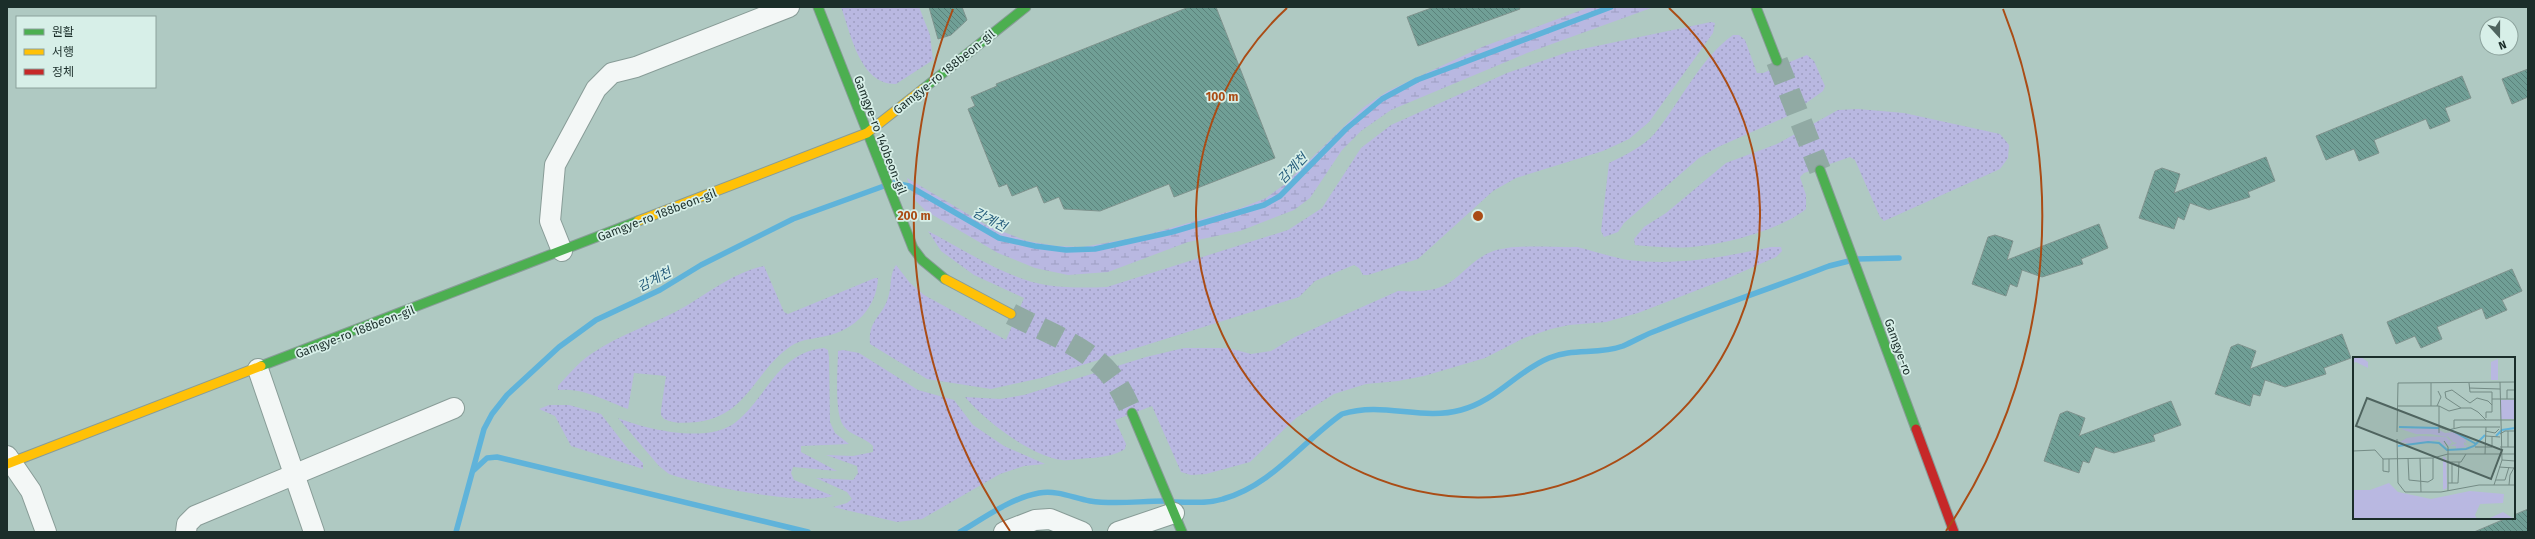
<svg xmlns="http://www.w3.org/2000/svg" width="2535" height="539" font-family="'Fira Sans','Noto Sans KR',sans-serif">
	<defs>
		<pattern id="grass-dots" width="8" height="8" patternUnits="userSpaceOnUse"><rect width="8" height="8" fill="#b9b8e1"/><path d="M2 2h.1M6 6h.1" fill="none" stroke="#9e9ec1" stroke-width="1.8" stroke-linecap="round"/></pattern>
		<pattern id="wetland-marsh" width="20" height="14" patternUnits="userSpaceOnUse"><rect width="20" height="14" fill="#b9b8e1"/><path d="M1 5h8M5 5V1M11 12h8M15 12V8" fill="none" stroke="#9e9ec1"/></pattern>
		<pattern id="building-back-hatch" width="6" height="6" patternUnits="userSpaceOnUse"><rect width="6" height="6" fill="#709f96"/><path d="M-1 5l2 2M0 0l6 6M5-1l2 2" fill="none" stroke="#5b827b"/></pattern>
	</defs>
	<rect width="100%" height="100%" fill="#afc9c2"/>
	<!-- grass -->
	<g fill="url(#grass-dots)">
		<path d="M841 7H919L930 35 933 60 896 84C860 85 851 34 841 7Z"/>
		<path d="M1711 22 1715 23 1713 33 1649 122 1629 139 1603 151 1516 178 1493 191 1418 259 1368 275H1363L1359 268 1354 265 1315 281 1299 297 1041 378 991 389 927 379 870 344C868 320 882 317 888 298 892 287 889 275 896 265L910 283 924 295 1006 340 1024 298 974 275 941 251 928 231C963 249 1007 279 1046 285 1066 288 1086 288 1107 287L1288 230 1322 208 1361 148 1391 125 1507 73 1568 52Z"/>
		<path d="M1733 35H1739L1745 40 1757 73H1763L1807 55 1814 61 1825 86 1823 91 1788 116 1718 147 1699 158 1624 223 1618 232 1604 237 1601 231 1609 163C1625 155 1643 147 1655 133 1681 101 1699 60 1733 35Z"/>
		<path d="M1858 109 1904 113 2000 134 2009 145 2008 158 2000 169 1884 221 1880 217 1855 160 1850 157 1804 173 1800 177 1806 195V209C1783 228 1730 243 1700 246 1680 249 1656 247 1635 245L1634 239 1644 227 1666 213 1726 163 1777 144 1838 110Z"/>
		<path d="M1577 247C1594 251 1611 257 1628 260 1677 266 1723 257 1771 247H1781L1782 251 1776 257 1726 279 1638 313 1606 322 1569 325 1551 329 1524 338 1485 358 1424 376 1398 381 1366 384 1334 394 1296 418 1250 462 1206 474 1191 475 1181 472 1152 406 1115 420 1126 444 1125 449C1116 455 1103 457 1093 458 1083 458 1071 461 1062 460 1031 456 985 421 965 397L1000 399 1024 395 1146 357 1184 348H1228L1251 354 1271 351 1295 337 1398 291C1415 292 1434 292 1449 283 1463 274 1475 258 1491 252 1514 243 1553 248 1577 247Z"/>
		<path d="M764 266 784 312 788 314 875 278H878C877 307 855 330 826 336 814 339 801 339 791 346 754 371 748 416 697 422 686 423 674 424 664 419L661 415V410L666 376 634 373 628 409C603 400 585 388 558 390V386C568 375 579 362 591 354 620 334 655 324 686 306 711 291 735 272 764 266Z"/>
		<path d="M824 348 828 350 829 357 830 422 835 433 849 444 801 446V452L837 471 793 467 791 473 794 480 833 496C799 506 705 486 669 474L659 466 618 418C648 430 709 444 736 422 768 396 777 353 824 348Z"/>
		<path d="M843 350 859 353 918 390 954 400 973 425 1004 446 1045 464 1024 466 1000 474 922 519 897 522 833 507 847 503 852 499 847 492 816 478 853 480 858 473 857 466 826 455 853 456 873 452V446C865 437 850 436 843 425 834 412 838 367 838 351Z"/>
		<path d="M549 405H569L601 414 628 449 643 463V469L571 446 555 416 539 409Z"/>
	</g>
	<!-- wetland -->
	<path fill="url(#wetland-marsh)" d="M1590 7H1654L1527 53 1391 110 1361 131 1342 150 1310 198 1294 210 1240 231 1188 242 1108 272 1068 275 1035 268 998 253 926 211 916 201 907 178 988 226 1027 241 1056 246 1083 247 1139 237 1241 208 1266 198 1285 184 1364 107 1388 91 1482 47Z"/>
	<g fill="none" stroke-linecap="round" stroke-linejoin="round">
		<!-- stream -->
		<g stroke="#5fb3da" stroke-width="5.5">
			<path d="M894 183 909 186 999 238 1035 246 1066 250 1095 249 1172 232 1264 205 1280 196 1346 129 1382 99 1417 80 1611 7"/>
			<path d="M1857 259 1899 258"/>
			<path d="M474 470 487 458 497 457 808 532"/>
			<path d="M1174 502C1190 502 1207 504 1223 499 1271 486 1302 442 1342 414 1383 401 1421 421 1461 410 1496 401 1517 371 1549 358 1573 348 1598 355 1623 346 1635 341 1646 334 1658 330 1714 307 1772 288 1829 266L1849 261"/>
			<path d="M456 532 484 429 492 414 507 395 559 347 596 320 660 290 701 265 793 219 884 186"/>
			<path d="M960 532C984 518 1011 498 1039 493 1058 490 1073 498 1090 501 1114 505 1140 501 1164 501"/>
		</g>
	</g>
	<!-- building -->
	<g fill="url(#building-back-hatch)" stroke="#7f938e">
		<path d="M929 7H962L967 20 951 35 938 39Z"/>
		<path d="M1189 7H1216L1275 158 1174 197 1169 184 1100 211 1064 209 1059 197 1044 203 1037 186 1012 196 1007 184 999 187 968 109 975 106 971 97 997 86 996 84Z"/>
		<path d="M1434 7H1519L1520 9 1418 46 1407 17Z"/>
		<path d="M2528 69V97L2512 104 2502 79Z"/>
		<path d="M2462 76 2471 98 2445 108 2450 121 2430 129 2426 119 2374 140 2379 153 2359 161 2354 149 2326 160 2316 136Z"/>
		<path d="M2266 157 2275 181 2248 192 2250 197 2209 210 2190 203 2184 220 2178 217 2174 229 2139 218 2155 171 2162 168 2180 174 2174 193Z"/>
		<path d="M2099 224 2108 248 2081 259 2083 264 2042 277 2022 270 2017 287 2010 284 2006 296 1972 284 1988 237 1995 235 2013 241 2007 260Z"/>
		<path d="M2512 269 2522 291 2502 300 2507 310 2486 319 2482 308 2437 327 2442 339 2421 348 2415 336 2396 344 2387 322Z"/>
		<path d="M2342 334 2351 358 2324 368 2326 374 2285 387 2265 380 2260 396 2253 394 2250 406 2215 394 2231 347 2238 344 2256 351 2250 369Z"/>
		<path d="M2171 401 2181 425 2153 435 2155 441 2114 453 2095 447 2089 463 2083 461 2079 473 2044 461 2060 414 2067 411 2085 418 2079 436Z"/>
		<path d="M2528 509V532H2474L2507 518H2514V515Z"/>
	</g>
	<g fill="none" stroke-linecap="round" stroke-linejoin="round">
		<!-- secondary-tunnel -->
		<g stroke="#91aaa4" stroke-width="22" stroke-dasharray="22 11" stroke-linecap="butt">
			<path d="M1777 61 1820 170"/>
			<path d="M1011 314C1040 329 1073 341 1098 362 1114 375 1124 395 1132 413"/>
		</g>
		<defs>
			<g id="street">
				<path d="M562 251 550 221 555 165 596 89 612 73 636 67 789 7"/>
				<path d="M258 369 314 532"/>
				<path d="M7 456 31 491 46 532"/>
				<path d="M186 532 187 524 195 516 454 408"/>
				<path d="M1004 532 1035 520 1050 519 1082 532"/>
				<path d="M1118 532 1174 513"/>
			</g>
			<g id="fast">
				<path d="M818 7 913 248 922 260 945 279"/>
				<path d="M1756 7 1777 61"/>
				<path d="M923 89 1026 7"/>
				<path d="M1820 170 1916 429"/>
				<path d="M261 366 638 221"/>
				<path d="M1132 413 1182 532"/>
			</g>
			<g id="slow">
				<path d="M638 221 867 133 923 89"/>
				<path d="M945 279 1011 314"/>
				<path d="M7 464 261 366"/>
			</g>
			<path id="jam" d="M1916 429 1954 532"/>
		</defs>
		<!-- street casing -->
		<use href="#street" stroke="#889c97" stroke-width="22"/>
		<!-- fast casing -->
		<use href="#fast" stroke="#889c97" stroke-width="11"/>
		<!-- slow casing -->
		<use href="#slow" stroke="#889c97" stroke-width="11"/>
		<!-- jam casing -->
		<use href="#jam" stroke="#889c97" stroke-width="11"/>
		<!-- street -->
		<use href="#street" stroke="#f3f7f6" stroke-width="20"/>
		<!-- fast -->
		<use href="#fast" stroke="#4caf50" stroke-width="9"/>
		<!-- slow -->
		<use href="#slow" stroke="#ffc107" stroke-width="9"/>
		<!-- jam -->
		<use href="#jam" stroke="#c62828" stroke-width="9"/>
	</g>
	<!-- distance rings -->
	<g fill="none" stroke="#aa4c15" stroke-width="2">
		<path d="M1669 8A282 282 0 1 1 1287 8"/>
		<path d="M1010 531A564 564 0 0 1 953 9M2003 9A564 564 0 0 1 1946 531"/>
	</g>
	<g text-anchor="middle" stroke-width="3.5" stroke-linejoin="round" paint-order="stroke">
		<!-- street labels -->
		<g font-size="12" fill="#1b2e2a" stroke="#d7efe8">
			<text transform="translate(944 72) rotate(-39)" y="4">Gamgye-ro 188beon-gil</text>
			<text transform="translate(880 135) rotate(69)" y="4">Gamgye-ro 140beon-gil</text>
			<text transform="translate(657 215) rotate(-21)" y="4">Gamgye-ro 188beon-gil</text>
			<text transform="translate(355 332) rotate(-21)" y="4">Gamgye-ro 188beon-gil</text>
			<text transform="translate(1898 347) rotate(70)" y="4">Gamgye-ro</text>
		</g>
		<!-- water labels -->
		<g font-size="13" font-style="italic" fill="#265d7c" stroke="#d7efe8">
			<text transform="translate(1292 168) rotate(-46)" y="5">감계천</text>
			<text transform="translate(990 219) rotate(27)" y="5">감계천</text>
			<text transform="translate(654 279) rotate(-28)" y="5">감계천</text>
		</g>
	</g>
	<!-- overview -->
	<g transform="translate(2353 357)">
		<rect width="162" height="162" fill="#afc9c2"/>
		<path d="M82 71 92 76 101 75 112 82 114 87 111 85V88L116 89 103 92V89H97L104 86 100 85 93 77 95 80 77 77H63L48 72ZM68 79 93 80 99 85 96 89 91 83 93 90 85 83 59 87 47 85 54 81ZM90 99 93 101 94 131 90 133Z" fill="#b9b8e1"/>
		<path d="M0 0H8L15 5V11L3 5 0 6ZM36 126 45 135 78 142 117 134 151 137 150 146 127 147 122 158 124 162H0V133H17ZM150 155 161 162H135Z" fill="#b9b8e1"/>
		<path d="M145 2V23H138V5ZM148 43H162V62H148Z" fill="#b9b8e1"/>
		<path fill="none" stroke="#5fb3da" stroke-width="2" d="M46 70 86 71M98 73 123 87M143 79 149 73 162 71M45 89 75 85 86 86 94 93 113 92 121 89 132 78"/>
		<path fill="none" stroke="#748b85" stroke-width="1" d="M116 26 117 35H139V55H133V61M116 31 147 32M139 42H162M154 42V33H162M45 49H86L96 54 108 51M78 49V26M84 49 88 40 85 34M86 49V76M133 63 125 55 118 51H108L93 41 92 35 99 33 117 46 124 41 135 44 139 48M86 70 95 73 108 70H147M101 71V63H162M132 74 142 76 146 72M155 74V90M44 75 45 26 162 25M147 77 152 74H162M133 79 147 80M44 82 45 126 52 135H88L126 128H162M91 84 95 90V134M122 90H139V80M147 90H162M0 94 22 93 30 102V114L36 115V102M132 97 133 70M55 101 56 123 75 125 80 122V101M67 101 68 135M30 102 80 101 95 97H162M149 103 162 104M95 105H108L113 97M99 105V126M146 110 161 111M143 123H152L156 110M95 126H105L106 105M141 128 149 103 147 25M156 128 157 118 162 109"/>
		<path fill="#4f645f" fill-opacity="0.15" stroke="#4f645f" stroke-width="2" d="M14 41 149 93 138 122 3 69Z"/>
		<rect width="162" height="162" fill="none" stroke="#1b2e2a" stroke-width="2"/>
	</g>
	<circle cx="1478" cy="216" r="6" fill="#aa4c15" stroke="#d7efe8" stroke-width="2"/>
	<g font-size="12" text-anchor="middle" font-weight="bold" fill="#aa4c15" stroke="#d7efe8" stroke-width="3.5" stroke-linejoin="round" paint-order="stroke">
		<text x="1222" y="101">100 m</text>
		<text x="914" y="220">200 m</text>
	</g>
	<!-- border -->
	<rect width="2535" height="539" fill="none" stroke="#1b2e2a" stroke-width="16"/>
	<!-- legend -->
	<rect x="16" y="16" width="140" height="72" fill="#d7efe8" stroke="#8ca29c"/>
	<rect x="24" y="29" width="20" height="6" fill="#4caf50" stroke="#8ca29c"/>
	<text x="52" y="36" font-size="12" fill="#1b2e2a">원활</text>
	<rect x="24" y="49" width="20" height="6" fill="#ffc107" stroke="#8ca29c"/>
	<text x="52" y="56" font-size="12" fill="#1b2e2a">서행</text>
	<rect x="24" y="69" width="20" height="6" fill="#c62828" stroke="#8ca29c"/>
	<text x="52" y="76" font-size="12" fill="#1b2e2a">정체</text>
	<!-- north arrow -->
	<g transform="translate(2499 36) rotate(159)"><circle r="19" fill="#d7efe8" stroke="#8ca29c"/>
	<path d="M0-3L7 15L0 10L-7 15Z" fill="#4f645f"/>
	<text y="-6" font-size="11" font-weight="bold" text-anchor="middle" fill="#1b2e2a">N</text>
	</g>
</svg>
